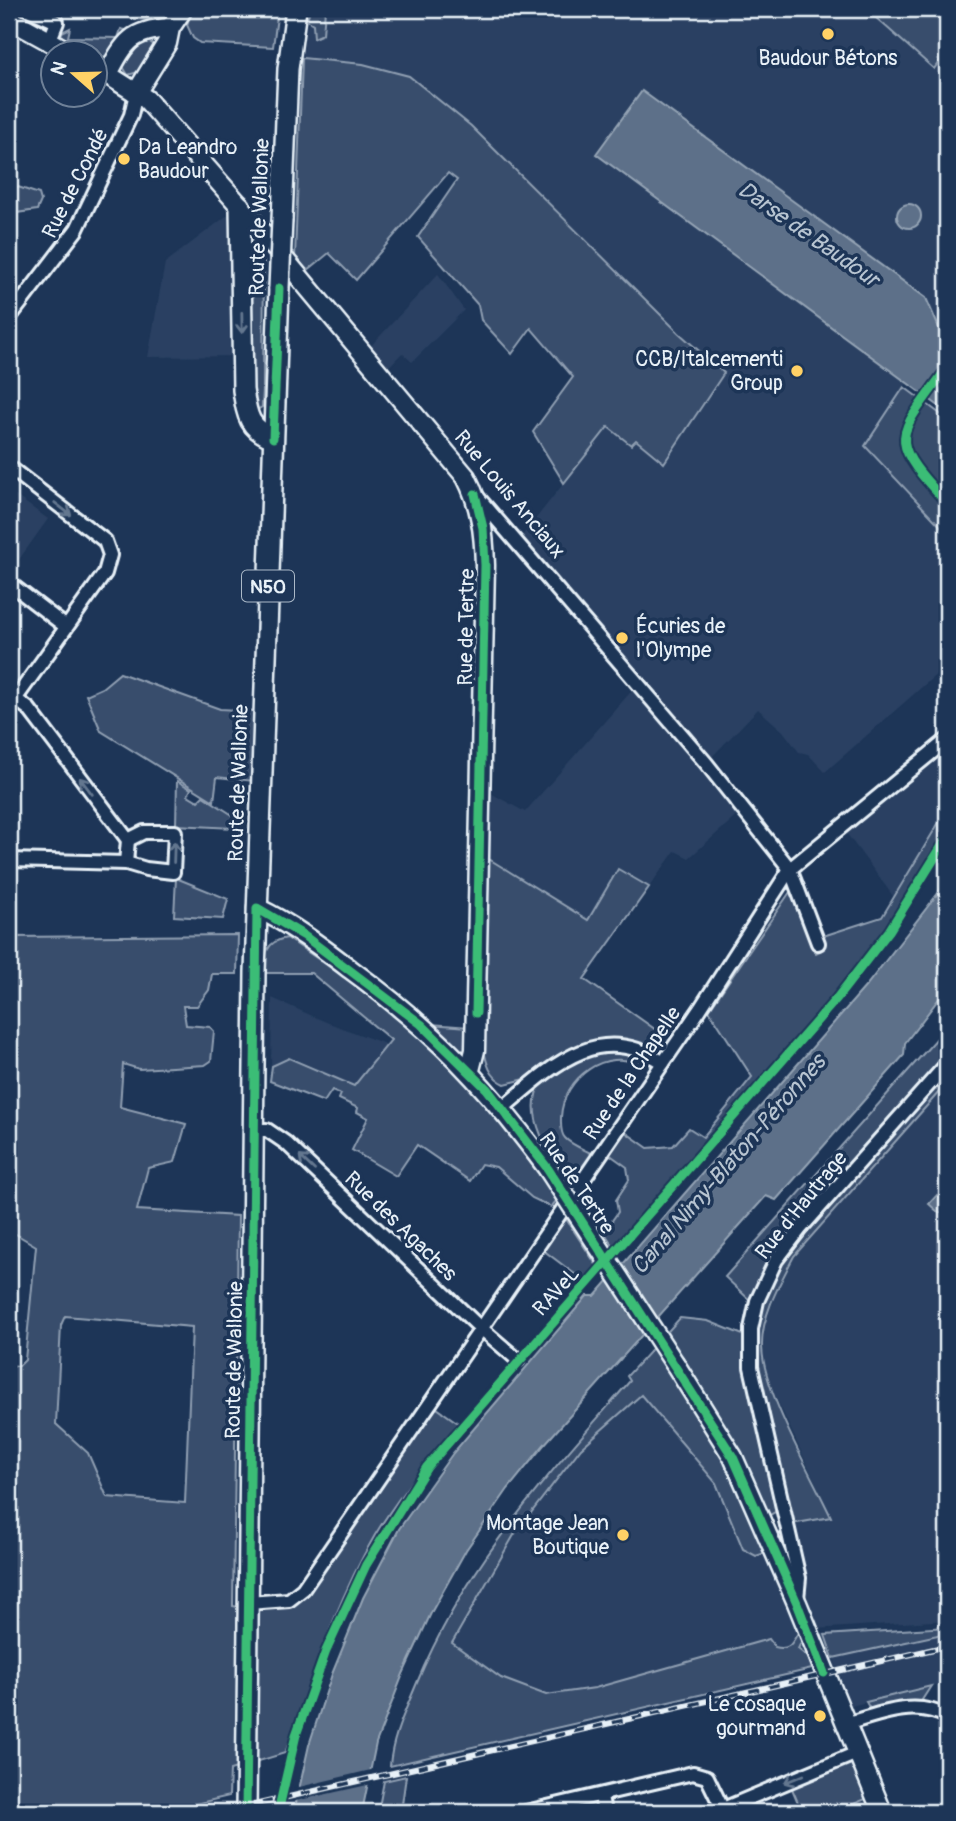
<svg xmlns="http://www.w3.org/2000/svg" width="956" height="1821" font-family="Pangolin,sans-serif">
	<rect width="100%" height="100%" fill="#1d3557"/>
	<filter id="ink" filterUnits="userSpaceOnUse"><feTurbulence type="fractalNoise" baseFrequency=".0143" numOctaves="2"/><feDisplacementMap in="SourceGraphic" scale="14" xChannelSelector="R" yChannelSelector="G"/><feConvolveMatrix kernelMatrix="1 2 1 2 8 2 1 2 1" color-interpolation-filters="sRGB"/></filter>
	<g filter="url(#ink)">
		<!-- built -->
		<g fill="#2a4162">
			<path d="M310 9H913L921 14H928L932 9H947V323L943 330 947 343 944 344 939 334 642 91 596 154 907 383 865 446 947 533V665L825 772 808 754 799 752 783 731 758 709 706 763 518 541 564 483 533 432 573 378 531 328 512 354 481 320 478 305 418 237 457 179 447 173 356 280 329 253 307 271 295 258 301 64Z"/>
			<path d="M237 208 240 356 148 357 165 263Z"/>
			<path d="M438 274 464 310 412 362 402 353 382 374 368 349Z"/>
			<path d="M9 491 48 519 15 565 11 563 9 566Z"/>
			<path d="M636 686 741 812 689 858 675 851 649 887 618 869 588 920 484 856 485 790 525 812Z"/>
			<path d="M947 744V809L896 900 844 830Z"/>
			<path d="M272 998 326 1022 388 1045 354 1086 293 1058 276 1063 271 1070Z"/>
			<path d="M947 1083V1620L815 1629 791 1524 831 1516 767 1378 762 1348 766 1321 780 1283 794 1256Z"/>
			<path d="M641 1395 716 1483 743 1549 756 1556 765 1553 799 1631 790 1647 784 1649 775 1647 595 1688 546 1695 501 1678 452 1643 514 1535 581 1448Z"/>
			<path d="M947 1633V1682L851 1706 833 1658Z"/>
		</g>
		<!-- green -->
		<g fill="#374d6c" stroke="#909fb2" stroke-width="2" fill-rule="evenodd">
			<path d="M121 9H179L164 20 132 19 135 12H121Z"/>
			<path d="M192 9H278L273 47 200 43 193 38 187 25Z"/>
			<path d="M310 9H325L323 34 314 38 313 24 307 20Z"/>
			<path d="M866 9H913L921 14H928L932 9H947V50L934 69Z"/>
			<path d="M70 28 68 37 118 38 121 29 130 31C119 43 111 59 95 58L94 52H82L61 40 62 32Z"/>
			<path d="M144 39 156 46 141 71 128 75 122 65 125 51Z"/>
			<path d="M302 58 363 64 409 76 471 126 679 333 724 373 664 463 636 440 631 445 608 427 564 483 533 432 573 377 531 328 512 354 481 320 478 305 418 237 457 180 448 173 356 280 329 253 307 271 295 258Z"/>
			<path d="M9 184 39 194 41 201 37 210 9 214Z"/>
			<path d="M251 246 264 257 263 389 262 407 257 410 251 407 247 247Z"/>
			<path d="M904 387 947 419V533L865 446Z"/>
			<path d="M120 673 220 709 257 711 254 781 217 777 214 801 101 731 86 695 102 688Z"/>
			<path d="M177 781 191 789 188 795 198 801 203 796 234 816 233 828 176 825Z"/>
			<path d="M947 809V833L922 878 886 930 834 996 614 1247 604 1232 618 1212 616 1200 629 1180 627 1167 609 1154 625 1132 648 1148 673 1146 689 1128 703 1137 752 1077 709 1010 790 892 816 953 824 949 820 937 882 917Z"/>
			<path d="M484 856 588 920 618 869 649 887 584 979 666 1037 649 1063 642 1066C606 1046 563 1078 561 1117 561 1123 560 1133 565 1138 572 1146 589 1151 598 1157L576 1190C555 1161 520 1119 541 1082L529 1078 505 1084C487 1076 486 1059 482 1041Z"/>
			<path d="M176 878 228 899 223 919 174 916Z"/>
			<path d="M238 935 237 974H212L209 990 197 1006H183L186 1025 210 1027 214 1031 211 1061 205 1065 139 1069 123 1064 120 1107 186 1124 175 1162 148 1168 137 1210 238 1216 233 1606C261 1612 284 1611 306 1594L434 1406 458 1423C429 1460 399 1495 375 1535 335 1603 312 1679 285 1753L230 1770 229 1796 162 1812H9V1365L19 1366 25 1360 36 1246 9 1230V937ZM65 1316 192 1327 185 1503 107 1497 88 1453 56 1424 61 1325Z"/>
			<path d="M287 938 368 993 460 1070 558 1199 551 1207 532 1198 496 1167 481 1164 470 1181 417 1145 396 1176 352 1150 368 1118 357 1112 358 1108 339 1099 341 1094 332 1090 324 1102 270 1081 272 1066 289 1058 354 1086 391 1040 311 973H265C264 954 266 941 287 938Z"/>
			<path d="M430 1024 469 1027V1051L464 1055Z"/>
			<path d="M947 1027V1083L794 1256C780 1283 761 1316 762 1347 763 1391 811 1474 831 1517L791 1524 755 1359 756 1306 725 1277Z"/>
			<path d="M566 1219 597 1266 584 1281 543 1250Z"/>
			<path d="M680 1318 708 1321 743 1335 745 1368 776 1505 775 1512 754 1524 765 1553 756 1556 743 1549 716 1483 641 1395 581 1448 514 1535 452 1643 501 1678 546 1695 595 1688 769 1639 775 1647C790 1651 792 1643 799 1631L802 1640 798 1649 808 1657 812 1669 390 1766C392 1737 405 1712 416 1685 467 1562 544 1480 630 1381L627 1376Z"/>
			<path d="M947 1627V1633L833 1658 825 1635Z"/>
			<path d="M931 1686 920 1703 871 1711 866 1702Z"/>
			<path d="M852 1758 868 1798 835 1812H802L790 1784Z"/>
			<path d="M406 1776 401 1812H378L384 1781Z"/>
		</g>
		<!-- water -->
		<g fill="#5d7089" stroke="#95a4b5" stroke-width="2">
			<path d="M642 91 926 298 947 346V412L596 154Z"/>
			<circle cx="909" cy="216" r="12"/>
			<path d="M947 876V988L905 1043 904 1055 776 1200 766 1196 543 1446 508 1489 466 1550 432 1611 403 1674 376 1743 362 1812H294L309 1745 332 1674 363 1598 399 1529 453 1453 587 1296H595L866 986 939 892Z"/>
			<path d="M937 1195 947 1203V1212L939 1213 929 1204Z"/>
		</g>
		<!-- pier -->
		<path fill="#1d3557" d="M375 1769 372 1784 291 1802 295 1788Z"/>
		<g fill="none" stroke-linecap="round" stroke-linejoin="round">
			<defs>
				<g id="street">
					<path d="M28 9 57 22 49 42"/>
					<path d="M9 318 77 229 131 115 136 93"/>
					<path d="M9 467 105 541 110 555 105 573 16 698"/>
					<path d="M475 494 706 763 790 869 818 943"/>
					<path d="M9 583 65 626"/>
					<path d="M10 695 29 709 128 840"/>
					<path d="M9 860 126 863 128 840"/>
					<path d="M126 863 146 869 173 872 175 832H144L128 840"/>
					<path d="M503 1108C551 1067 599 1019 663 1063"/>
					<path d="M253 1130H267L286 1143 475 1323 518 1360"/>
					<path d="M797 1599 799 1578 751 1367V1329L757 1301 776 1260 800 1229 947 1064"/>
					<path d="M248 1603 289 1600 303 1589 700 1009 790 869 947 740"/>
					<path d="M846 1724C879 1714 915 1699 947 1717"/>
					<path d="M601 1796 604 1812"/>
					<path d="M723 1809 857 1753"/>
					<path d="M526 1812 693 1773 707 1777 724 1812"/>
				</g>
				<g id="secondary">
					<path d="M9 19 69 52"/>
					<path d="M94 66 146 99 240 206 466 477C481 506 484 533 485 565L475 1050 470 1070"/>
					<path d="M108 74C125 41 132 30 170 28"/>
					<path d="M136 93 167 43 170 28 183 9"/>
					<path d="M257 908C291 924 320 946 350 969 435 1031 486 1085 548 1169"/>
					<path d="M675 1364 733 1457 797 1603 882 1812"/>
				</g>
				<g id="primary">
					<path d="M240 206 243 390C247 415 248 428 273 438"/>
					<path d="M282 220 288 69 296 9"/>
					<path d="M246 1812 255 972 279 288"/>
				</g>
			</defs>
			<!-- street casing -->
			<use href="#street" stroke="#e8f1f8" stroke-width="18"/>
			<!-- secondary casing -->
			<use href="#secondary" stroke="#e8f1f8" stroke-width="23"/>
			<!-- primary casing -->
			<use href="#primary" stroke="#e8f1f8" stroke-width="24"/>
			<!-- street -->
			<use href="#street" stroke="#1d3557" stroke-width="12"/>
			<!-- secondary -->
			<use href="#secondary" stroke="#1d3557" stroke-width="18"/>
			<!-- primary -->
			<use href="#primary" stroke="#1d3557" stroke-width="19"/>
			<defs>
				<path id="rail" d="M223 1812 947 1646"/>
			</defs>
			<!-- rail casing -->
			<use href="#rail" stroke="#e8f1f8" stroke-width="6"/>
			<!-- rail -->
			<use href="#rail" stroke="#1d3557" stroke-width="3.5" stroke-dasharray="10" stroke-linecap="butt"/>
			<defs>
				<path id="secondary-bridge" d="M548 1169 675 1364"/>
				<path id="primary-bridge" d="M279 288 282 220"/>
			</defs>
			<!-- secondary-bridge casing -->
			<use href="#secondary-bridge" stroke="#e8f1f8" stroke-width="23" stroke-linecap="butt"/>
			<!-- primary-bridge casing -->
			<use href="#primary-bridge" stroke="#e8f1f8" stroke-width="24" stroke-linecap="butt"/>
			<!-- secondary-bridge -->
			<use href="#secondary-bridge" stroke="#1d3557" stroke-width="18"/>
			<!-- primary-bridge -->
			<use href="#primary-bridge" stroke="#1d3557" stroke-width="19"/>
			<defs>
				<g id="cycleway">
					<path d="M947 368C897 438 884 436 947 503"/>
					<path d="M273 438 279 288"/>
					<path d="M475 494 483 528 485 565 476 1013"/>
					<path d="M246 1812 257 908 303 935 421 1024 487 1089 548 1169 733 1457 797 1603 824 1673"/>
					<path d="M278 1812 296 1735 326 1651 366 1565 427 1467 837 998 889 931 947 838"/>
				</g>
			</defs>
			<!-- cycleway casing -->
			<use href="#cycleway" stroke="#1d3557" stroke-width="13"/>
			<!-- cycleway -->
			<use href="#cycleway" stroke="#3abd76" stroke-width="9"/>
		</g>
		<!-- one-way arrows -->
		<defs><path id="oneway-shaft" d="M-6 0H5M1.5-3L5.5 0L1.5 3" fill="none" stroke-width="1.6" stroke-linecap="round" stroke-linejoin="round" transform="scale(1.75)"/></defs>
		<g stroke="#64778f">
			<use href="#oneway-shaft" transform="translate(242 323) rotate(89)"/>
			<use href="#oneway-shaft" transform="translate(63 509) rotate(38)"/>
			<use href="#oneway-shaft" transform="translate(86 786) rotate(-127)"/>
			<use href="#oneway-shaft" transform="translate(174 852) rotate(-88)"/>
			<use href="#oneway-shaft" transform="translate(307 1163) rotate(-136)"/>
			<use href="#oneway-shaft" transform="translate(794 1779) rotate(158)"/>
		</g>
	</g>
	<!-- markers -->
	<g fill="#ffd166" stroke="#1d3557" stroke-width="2.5">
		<circle cx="828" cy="34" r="7"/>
		<circle cx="124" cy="159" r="7"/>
		<circle cx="797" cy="371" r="7"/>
		<circle cx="622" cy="638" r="7"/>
		<circle cx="623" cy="1535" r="7"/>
		<circle cx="820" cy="1716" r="7"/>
	</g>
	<g text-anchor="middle" stroke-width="7" stroke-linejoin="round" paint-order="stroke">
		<!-- shield labels -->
		<rect fill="#1d3557" stroke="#abb9c8" stroke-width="2" x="242" y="570.5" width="52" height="31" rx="5"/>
		<g font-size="19" font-weight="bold" fill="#e8f1f8">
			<text x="268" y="593">N50</text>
		</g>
		<!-- poi labels -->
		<g font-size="21" fill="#e8f1f8" stroke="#1d3557" text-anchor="end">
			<text x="828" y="65" text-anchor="middle">Baudour Bétons</text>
			<text x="138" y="154" text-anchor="start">Da Leandro<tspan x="138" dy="24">Baudour</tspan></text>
			<text x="783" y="366">CCB/Italcementi<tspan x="783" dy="24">Group</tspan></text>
			<text x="636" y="633" text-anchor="start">Écuries de<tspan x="636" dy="24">l'Olympe</tspan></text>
			<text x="609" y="1530">Montage Jean<tspan x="609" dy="24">Boutique</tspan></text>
			<text x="806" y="1711">Le cosaque<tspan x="806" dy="24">gourmand</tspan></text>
		</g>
		<!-- street labels -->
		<g font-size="21" fill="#e8f1f8" stroke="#1d3557">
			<text transform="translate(75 183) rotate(-63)" y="7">Rue de Condé</text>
			<text transform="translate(259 217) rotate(-88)" y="7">Route de Wallonie</text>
			<text transform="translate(510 494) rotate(50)" y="7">Rue Louis Anciaux</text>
			<text transform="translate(466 627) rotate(-89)" y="7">Rue de Tertre</text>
			<text transform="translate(238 783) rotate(-88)" y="7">Route de Wallonie</text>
			<text transform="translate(632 1073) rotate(-56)" y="7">Rue de la Chapelle</text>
			<text transform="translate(577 1183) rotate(56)" y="7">Rue de Tertre</text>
			<text transform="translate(801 1205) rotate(-51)" y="7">Rue d'Hautrage</text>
			<text transform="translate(401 1226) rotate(44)" y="7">Rue des Agaches</text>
			<text transform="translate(556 1291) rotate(-48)" y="7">RAVeL</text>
			<text transform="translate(234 1360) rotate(-89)" y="7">Route de Wallonie</text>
		</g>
		<!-- water labels -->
		<g font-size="23" font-style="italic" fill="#b7c4d1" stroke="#1d3557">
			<text transform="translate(809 234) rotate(35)" y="8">Darse de Baudour</text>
			<text transform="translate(728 1164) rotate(-49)" y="8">Canal Nimy-Blaton-Péronnes</text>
		</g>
	</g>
	<!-- margin -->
	<rect width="956" height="1821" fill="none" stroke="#1d3557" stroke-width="35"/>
	<rect x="18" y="18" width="921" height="1786" fill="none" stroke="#e8f1f8" stroke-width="2.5" filter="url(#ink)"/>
	<!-- north arrow -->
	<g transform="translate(74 74) rotate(290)"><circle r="33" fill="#1d3557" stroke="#6e8097" stroke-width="2"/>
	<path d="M0-5L12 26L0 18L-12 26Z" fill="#ffd166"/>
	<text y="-10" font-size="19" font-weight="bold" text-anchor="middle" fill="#e8f1f8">N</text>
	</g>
</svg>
